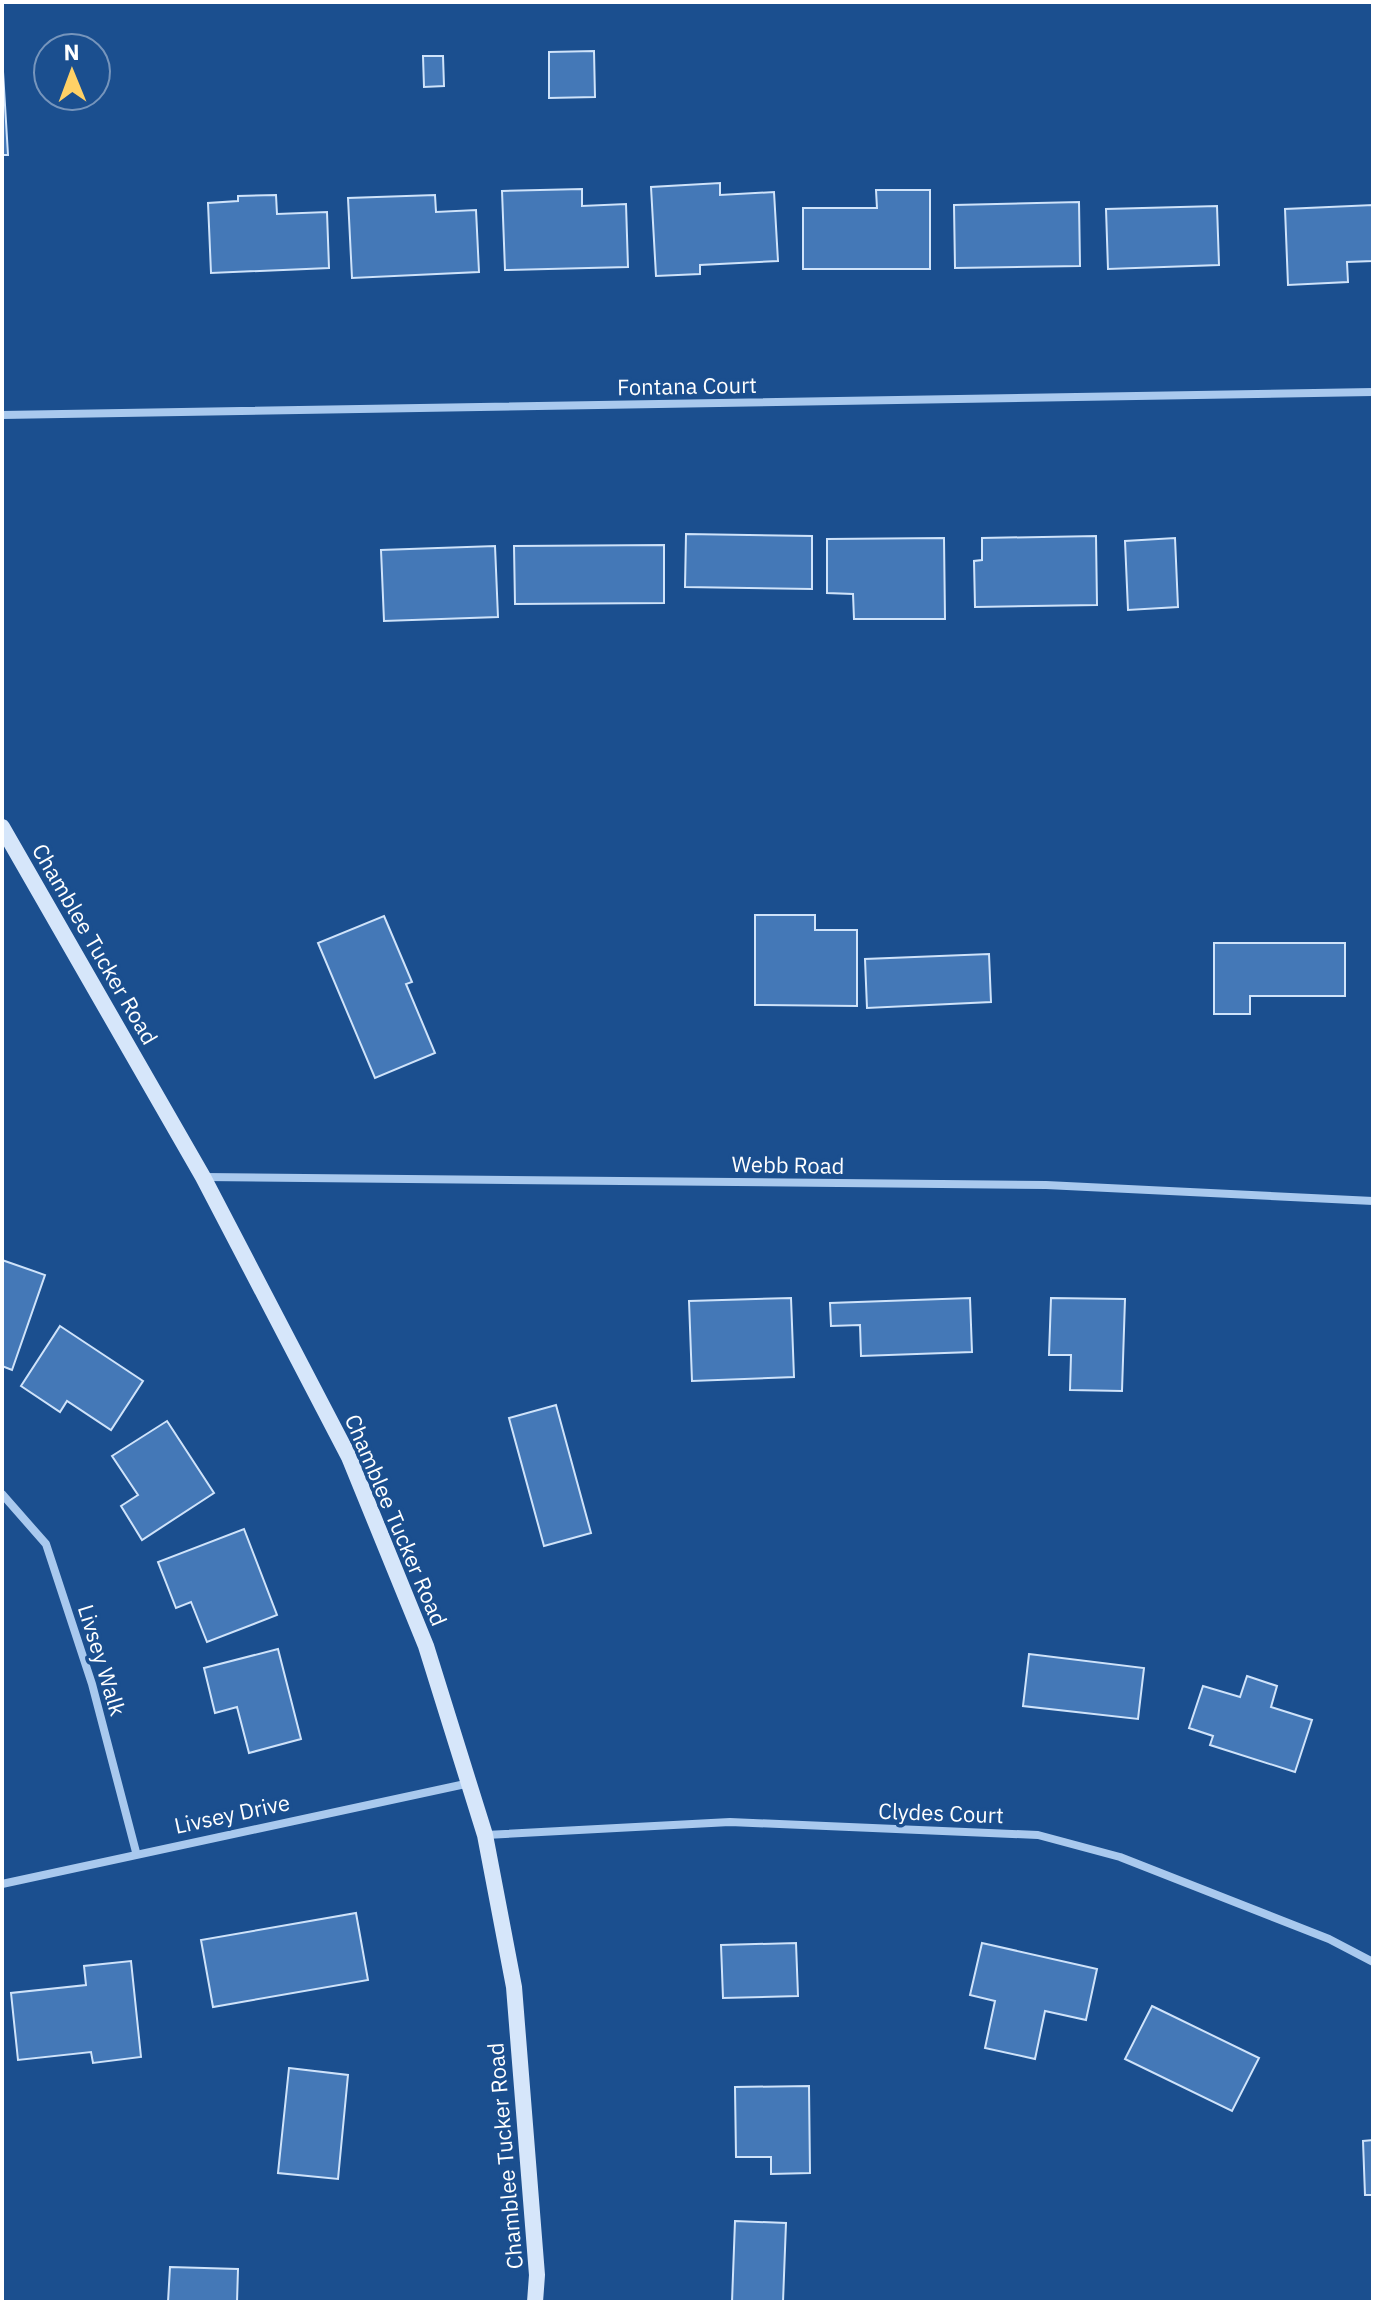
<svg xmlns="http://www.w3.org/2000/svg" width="1375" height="2304" font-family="'IBM Plex Sans',sans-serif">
	<rect width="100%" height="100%" fill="#1b4f8f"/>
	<!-- building -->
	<g fill="#4478b7" stroke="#cfe3fa" stroke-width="2">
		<path d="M594 51 595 97 549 98V52Z"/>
		<path d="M2 55 8 155H2Z"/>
		<path d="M423 56H443L444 86 424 87Z"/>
		<path d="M720 183V195L774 192 778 261 700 265V274L656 276 651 187Z"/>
		<path d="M582 189V206L626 204 628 267 505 270 502 191Z"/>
		<path d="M876 190H930V269H803V208H877Z"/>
		<path d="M276 195 277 214 327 212 329 268 211 273 208 203 238 201V196Z"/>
		<path d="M435 195 436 212 476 210 479 272 352 278 348 198Z"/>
		<path d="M1079 202 1080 266 955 268 954 205Z"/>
		<path d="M1373 205V261L1347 262 1348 282 1288 285 1285 209Z"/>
		<path d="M1217 206 1219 265 1108 269 1106 209Z"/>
		<path d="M686 534 812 536V589L685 587Z"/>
		<path d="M1096 536 1097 605 975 607 974 561 982 560V538Z"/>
		<path d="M944 538 945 619H854L853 594 827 593V539Z"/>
		<path d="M1175 538 1178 607 1128 610 1125 541Z"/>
		<path d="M664 545V603L515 604 514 546Z"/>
		<path d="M495 546 498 617 384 621 381 550Z"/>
		<path d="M755 915H815V930H857V1006L755 1005Z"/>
		<path d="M384 916 412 982 406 984 435 1053 375 1078 318 943Z"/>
		<path d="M1214 943H1345V996H1250V1014H1214Z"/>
		<path d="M989 954 991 1002 867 1008 865 959Z"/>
		<path d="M2 1260 45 1275 12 1370 2 1366Z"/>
		<path d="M791 1298 794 1377 692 1381 689 1301Z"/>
		<path d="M970 1298 972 1352 861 1356 860 1325 831 1326 830 1303Z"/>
		<path d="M1051 1298 1125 1299 1122 1391 1070 1390 1071 1355H1049Z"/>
		<path d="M60 1326 143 1381 111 1430 67 1401 60 1412 21 1386Z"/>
		<path d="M556 1405 591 1533 544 1546 509 1418Z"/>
		<path d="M167 1421 214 1493 142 1540 121 1506 138 1495 112 1456Z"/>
		<path d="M244 1529 277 1615 207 1642 191 1602 176 1608 158 1562Z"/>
		<path d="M278 1649 301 1739 249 1753 237 1707 215 1713 204 1668Z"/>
		<path d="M1029 1654 1144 1668 1138 1719 1023 1706Z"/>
		<path d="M1247 1676 1277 1686 1271 1707 1312 1720 1295 1772 1210 1745 1213 1736 1189 1728 1203 1686 1240 1697Z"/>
		<path d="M356 1913 368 1980 213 2007 201 1940Z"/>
		<path d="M796 1943 798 1996 723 1998 721 1945Z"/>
		<path d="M982 1943 1097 1969 1086 2020 1045 2011 1035 2059 985 2048 995 2001 970 1995Z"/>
		<path d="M131 1961 141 2057 93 2063 91 2052 18 2060 11 1993 86 1985 84 1966Z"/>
		<path d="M1152 2006 1259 2058 1232 2111 1125 2059Z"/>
		<path d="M289 2068 348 2075 338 2179 278 2173Z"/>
		<path d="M809 2086 810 2173 771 2174V2157H736L735 2087Z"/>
		<path d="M1373 2140V2195H1365L1363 2141Z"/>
		<path d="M735 2221 786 2223 783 2302H732Z"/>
		<path d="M170 2267 238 2269 237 2302H168Z"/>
	</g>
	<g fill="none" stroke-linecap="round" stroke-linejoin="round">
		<!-- minor -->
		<g stroke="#a9c9ee" stroke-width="8">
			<path d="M2 415 1373 392"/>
			<path d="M204 1177 1046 1185 1373 1201"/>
			<path d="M2 1494 46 1544 92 1684 136 1852"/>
			<path d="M486 1835 730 1822 1038 1835 1120 1857 1329 1939 1373 1962"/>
			<path d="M2 1884 470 1783"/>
		</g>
		<!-- secondary -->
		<path stroke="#d6e6fa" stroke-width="16" d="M2 827 203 1177 349 1457 426 1646 485 1835 514 1987 537 2275 535 2302"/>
	</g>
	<g text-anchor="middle" stroke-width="7" stroke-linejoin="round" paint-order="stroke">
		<!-- street labels -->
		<g font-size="22" fill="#fff" stroke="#1b4f8f">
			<text transform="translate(687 386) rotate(-1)" y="8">Fontana Court</text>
			<text transform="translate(95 944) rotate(60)" y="8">Chamblee Tucker Road</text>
			<text transform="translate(788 1165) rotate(1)" y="8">Webb Road</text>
			<text transform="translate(396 1520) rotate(67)" y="8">Chamblee Tucker Road</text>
			<text transform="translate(102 1660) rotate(73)" y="8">Livsey Walk</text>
			<text transform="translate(941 1813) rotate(2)" y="8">Clydes Court</text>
			<text transform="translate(232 1814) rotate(-12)" y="8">Livsey Drive</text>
			<text transform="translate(505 2156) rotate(-95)" y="8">Chamblee Tucker Road</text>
		</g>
	</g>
	<!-- border -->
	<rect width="1375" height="2304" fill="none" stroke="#ffffff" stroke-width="8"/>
	<!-- north arrow -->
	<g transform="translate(72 72) rotate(359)"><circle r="38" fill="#1b4f8f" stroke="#7695bc" stroke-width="2"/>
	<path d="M0-6L14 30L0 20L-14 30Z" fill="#ffd166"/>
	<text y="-12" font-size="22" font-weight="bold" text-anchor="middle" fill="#ffffff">N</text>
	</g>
</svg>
